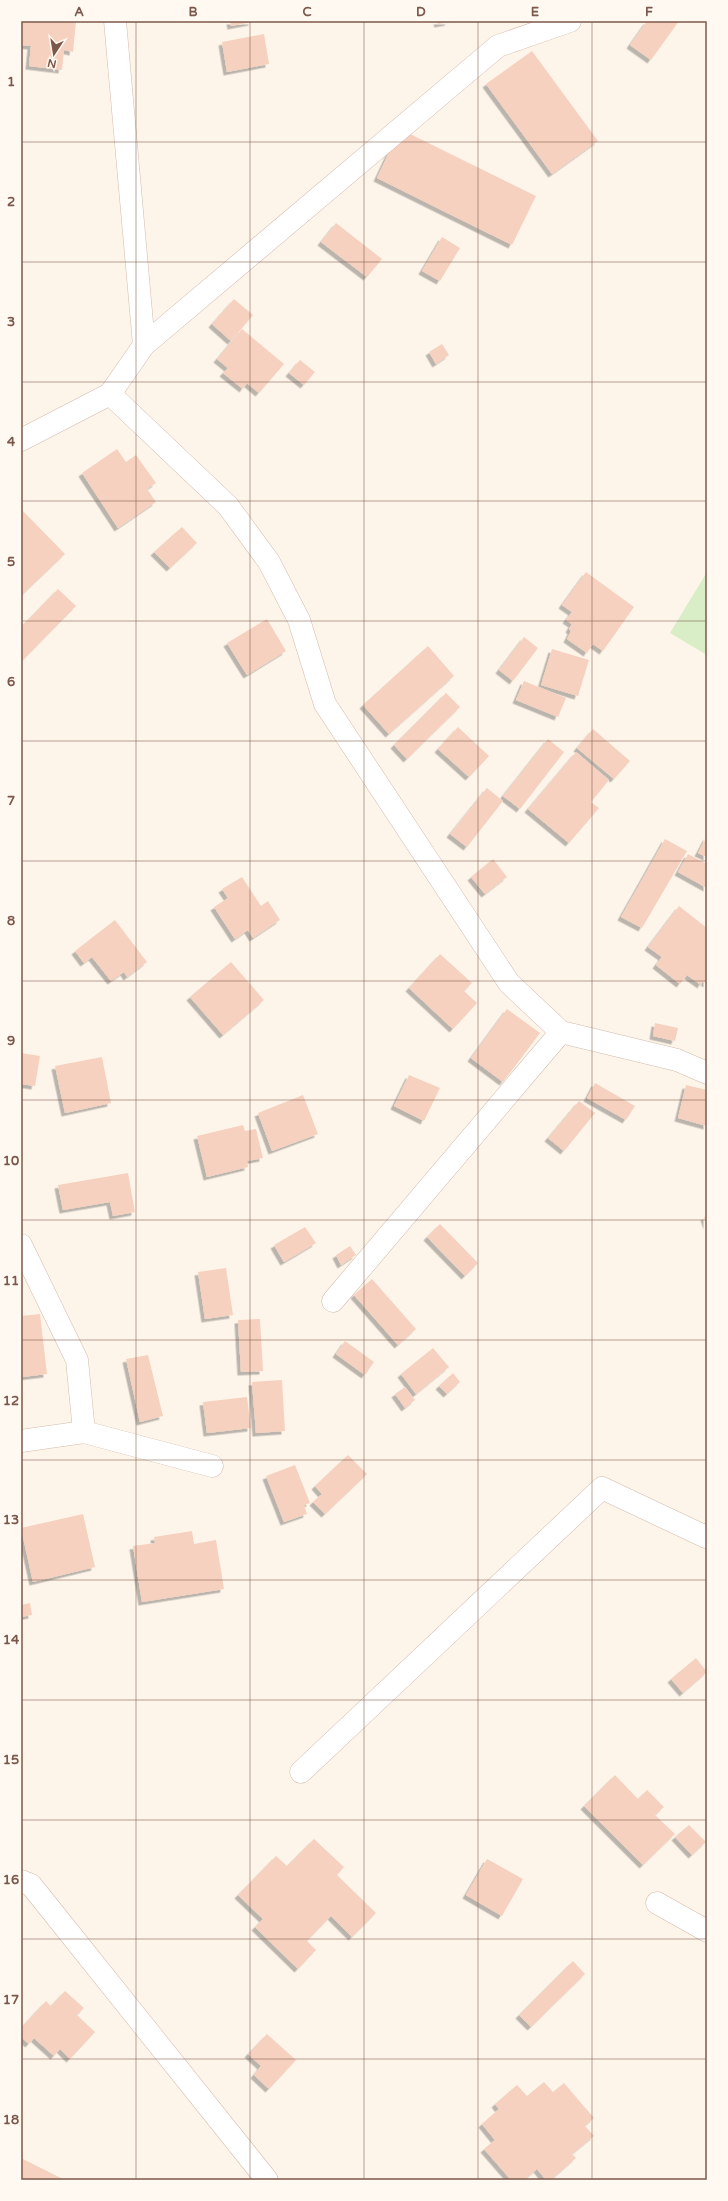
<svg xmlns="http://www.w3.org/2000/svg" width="728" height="2201" font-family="'Varela Round',sans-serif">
	<defs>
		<filter id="shadow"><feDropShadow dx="-3.5" dy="3.5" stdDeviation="0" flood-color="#0004"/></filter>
	</defs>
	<rect width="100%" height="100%" fill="#fef5ea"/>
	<!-- green -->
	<path fill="#d9eec6" d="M707 572V655L670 633Z"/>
	<!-- building -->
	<g fill="#f6d1bf" filter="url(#shadow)">
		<path d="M22 21H76L73 52 64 50 62 70 29 66 31 46 21 45Z"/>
		<path d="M230 21H252V22L231 26Z"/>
		<path d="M437 21H448L449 22 438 24Z"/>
		<path d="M647 21H679L651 60 630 45Z"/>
		<path d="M264 34 269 64 227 72 222 42Z"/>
		<path d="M532 51 598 141 552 174 486 84Z"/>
		<path d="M400 129 536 196 512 245 377 178Z"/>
		<path d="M336 223 382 259 367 277 321 242Z"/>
		<path d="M442 237 460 248 440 281 422 271Z"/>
		<path d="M234 299 253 315 231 341 212 324Z"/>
		<path d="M242 329 284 364 259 393 247 383 243 389 223 373 228 368 217 359Z"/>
		<path d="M442 344 449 355 436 364 429 352Z"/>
		<path d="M300 360 315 372 304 385 289 373Z"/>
		<path d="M117 449 126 462 136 455 156 483 147 489 156 502 118 528 82 473Z"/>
		<path d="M21 509 65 554 23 594 21 591Z"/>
		<path d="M182 527 197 543 170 568 154 552Z"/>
		<path d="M586 572 634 607 603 651 593 644 587 653 567 639 571 631 569 629 572 624 566 620 572 612 562 605Z"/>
		<path d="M58 589 76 606 21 662V627Z"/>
		<path d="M267 619 286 651 247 675 227 643Z"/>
		<path d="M524 637 538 648 513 681 499 670Z"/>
		<path d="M428 646 454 676 389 734 363 705Z"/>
		<path d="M552 649 589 660 578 696 541 685Z"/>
		<path d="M524 681 566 698 558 717 516 700Z"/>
		<path d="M446 693 460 707 407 759 394 745Z"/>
		<path d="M458 727 489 756 469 777 438 749Z"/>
		<path d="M593 729 630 761 614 779 577 748Z"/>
		<path d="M548 739 564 752 520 809 503 796Z"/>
		<path d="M576 752 609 780 591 802 599 808 569 843 528 809Z"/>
		<path d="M487 788 503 801 467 847 450 834Z"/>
		<path d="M707 836V857L698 853Z"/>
		<path d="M665 839 687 851 642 928 621 917Z"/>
		<path d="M688 854 707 864V888L678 872Z"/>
		<path d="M493 859 507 877 485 894 471 877Z"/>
		<path d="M242 877 261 906 268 901 280 920 253 938 248 930 235 939 214 907 228 898 222 889Z"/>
		<path d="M679 906 707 928V984L703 981 701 985 687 975 680 984 656 965 662 957 648 947Z"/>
		<path d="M115 920 147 962 127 977 124 972 111 981 92 957 84 963 75 951Z"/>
		<path d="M440 954 472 983 464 991 477 1003 453 1029 409 988Z"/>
		<path d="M231 962 264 1000 223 1035 190 997Z"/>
		<path d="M507 1009 540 1033 503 1082 471 1058Z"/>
		<path d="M655 1023 678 1028 675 1041 653 1036Z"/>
		<path d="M21 1053 40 1056 35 1086 21 1084Z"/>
		<path d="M102 1057 111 1103 65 1113 55 1066Z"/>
		<path d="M409 1075 440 1088 424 1121 394 1106Z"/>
		<path d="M595 1083 635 1106 626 1120 587 1098Z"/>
		<path d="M686 1085 707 1090V1126L678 1118Z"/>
		<path d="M303 1095 318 1134 272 1151 258 1113Z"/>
		<path d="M579 1101 595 1113 564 1151 548 1138Z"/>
		<path d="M243 1125 245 1131 256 1129 263 1158 247 1161 248 1167 207 1177 197 1136Z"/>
		<path d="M128 1173 135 1212 113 1216 110 1202 63 1210 58 1185Z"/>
		<path d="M707 1216V1226L704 1217Z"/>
		<path d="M440 1224 478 1263 465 1276 427 1237Z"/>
		<path d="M305 1227 316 1243 284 1262 274 1245Z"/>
		<path d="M350 1246 356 1255 341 1265 336 1255Z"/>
		<path d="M226 1268 233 1315 205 1319 198 1272Z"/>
		<path d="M372 1279 416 1329 398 1345 354 1295Z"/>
		<path d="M40 1314 47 1374 22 1377 21 1316Z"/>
		<path d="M260 1319 263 1371 241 1372 238 1320Z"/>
		<path d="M345 1341 374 1362 365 1375 336 1354Z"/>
		<path d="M433 1348 449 1367 416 1394 401 1374Z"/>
		<path d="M148 1355 163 1416 140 1422 126 1359Z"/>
		<path d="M453 1373 460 1382 447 1394 439 1386Z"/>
		<path d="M282 1380 285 1431 256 1433 252 1382Z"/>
		<path d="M405 1387 415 1400 405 1408 395 1394Z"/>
		<path d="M247 1397 251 1428 207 1433 203 1402Z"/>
		<path d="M348 1455 367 1474 325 1514 313 1502 322 1494 315 1486Z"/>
		<path d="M295 1465 310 1503 304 1505 307 1514 284 1522 266 1476Z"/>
		<path d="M83 1514 95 1567 33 1582 21 1528Z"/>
		<path d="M192 1531 194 1544 216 1540 224 1589 142 1602 133 1546 155 1543 154 1537Z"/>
		<path d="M30 1603 32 1615 21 1617V1605Z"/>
		<path d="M696 1658 707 1672 683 1693 671 1679Z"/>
		<path d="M615 1775 638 1799 647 1790 664 1807 655 1815 675 1834 643 1865 584 1806Z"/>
		<path d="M689 1825 706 1842 692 1855 675 1837Z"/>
		<path d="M314 1839 344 1867 337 1875 376 1913 352 1937 331 1916 307 1941 316 1950 298 1969 255 1927 263 1919 238 1895 276 1856 287 1866Z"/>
		<path d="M487 1859 523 1879 502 1916 466 1895Z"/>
		<path d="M573 1961 585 1974 531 2027 519 2015Z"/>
		<path d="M65 1991 84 2008 77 2015 95 2032 70 2059 60 2049 54 2056 34 2038 29 2044 21 2037V2028L46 2001 51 2006Z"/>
		<path d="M267 2034 296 2060 269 2089 254 2075 261 2066 248 2054Z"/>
		<path d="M544 2082 553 2092 564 2083 594 2118 585 2126 594 2136 572 2154 576 2158 551 2180H546L537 2169 524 2180H511L484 2149 495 2140 482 2124 499 2109 495 2104 517 2085 527 2096Z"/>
		<path d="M21 2158 65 2180H21Z"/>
	</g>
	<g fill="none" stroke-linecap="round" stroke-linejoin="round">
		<defs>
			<g id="street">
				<path d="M144 345 498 46 570 21"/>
				<path d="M110 394 228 506 269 562 299 620 325 704 509 983 561 1032 677 1060 707 1073"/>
				<path d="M21 440 110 394 144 345 115 21"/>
				<path d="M21 1245 77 1360 84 1432"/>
				<path d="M333 1301 561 1032"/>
				<path d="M21 1441 84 1432 212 1466"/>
				<path d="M301 1772 602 1488 706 1537 707 1535"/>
				<path d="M21 1881 31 1885 267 2180"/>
				<path d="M657 1903 707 1931"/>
			</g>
		</defs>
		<!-- street casing -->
		<use href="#street" stroke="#d2bbae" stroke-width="23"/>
		<!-- street -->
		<use href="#street" stroke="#fff" stroke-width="22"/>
	</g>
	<!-- grid -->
	<path fill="none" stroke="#7c584a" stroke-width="1" stroke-opacity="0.55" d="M136 21V2180M250 21V2180M364 21V2180M478 21V2180M592 21V2180M21 142H707M21 262H707M21 382H707M21 501H707M21 621H707M21 741H707M21 861H707M21 981H707M21 1100H707M21 1220H707M21 1340H707M21 1460H707M21 1580H707M21 1700H707M21 1820H707M21 1939H707M21 2059H707"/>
	<!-- border -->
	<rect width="728" height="2201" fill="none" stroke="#fff9f2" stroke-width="44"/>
	<!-- north arrow -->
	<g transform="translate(54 54) rotate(192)" stroke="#fff9f2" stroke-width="3" paint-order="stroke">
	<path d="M0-3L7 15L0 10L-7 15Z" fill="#7c584a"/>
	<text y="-6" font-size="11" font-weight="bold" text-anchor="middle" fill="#7c584a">N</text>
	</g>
	<rect x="22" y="22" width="684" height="2157" fill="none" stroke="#7c584a" stroke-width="1.5"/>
	<g font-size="13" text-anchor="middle" font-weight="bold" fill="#7c584a">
		<text x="79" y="16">A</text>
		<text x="193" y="16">B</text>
		<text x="307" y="16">C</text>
		<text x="421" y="16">D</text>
		<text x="535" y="16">E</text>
		<text x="649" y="16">F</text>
		<text x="11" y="86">1</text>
		<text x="11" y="206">2</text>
		<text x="11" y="326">3</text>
		<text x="11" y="446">4</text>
		<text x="11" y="566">5</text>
		<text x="11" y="686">6</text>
		<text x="11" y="805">7</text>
		<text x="11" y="925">8</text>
		<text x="11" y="1045">9</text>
		<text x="11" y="1165">10</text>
		<text x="11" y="1285">11</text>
		<text x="11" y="1405">12</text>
		<text x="11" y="1524">13</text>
		<text x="11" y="1644">14</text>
		<text x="11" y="1764">15</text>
		<text x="11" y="1884">16</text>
		<text x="11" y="2004">17</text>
		<text x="11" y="2124">18</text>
	</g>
</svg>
